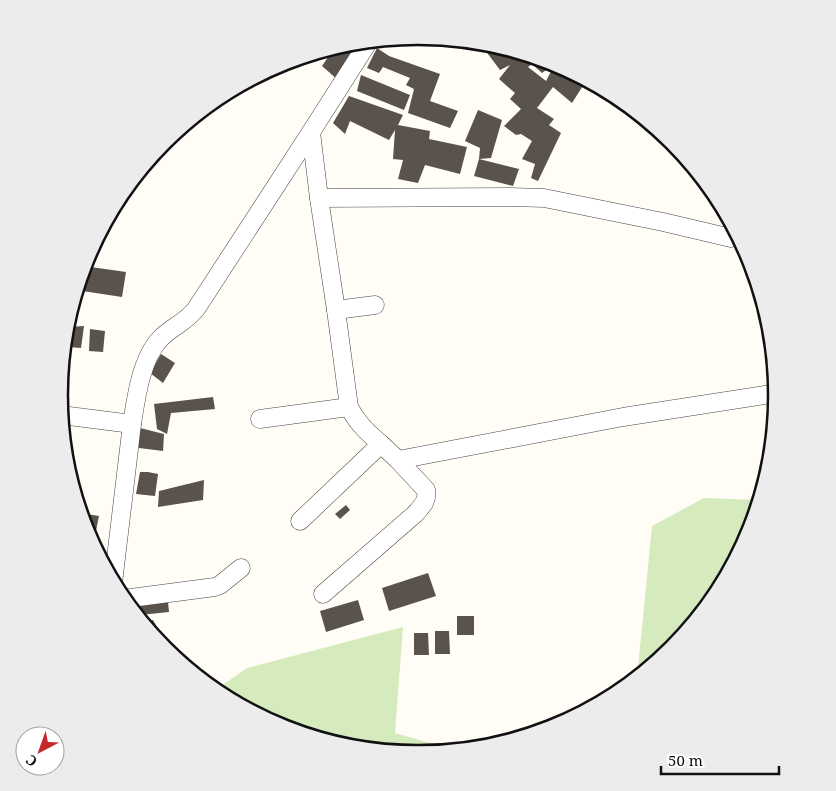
<svg xmlns="http://www.w3.org/2000/svg" width="836" height="791" font-family="'Noto Serif',serif">
	<rect width="100%" height="100%" fill="#fffdf5"/>
	<!-- green -->
	<g fill="#d5ebbd">
		<path d="M704 498 760 500 750 533 717 595 672 650 637 678 652 526Z"/>
		<path d="M403 627 395 733 458 751 418 755 348 748 280 727 214 691 247 668Z"/>
	</g>
	<!-- building -->
	<g fill="#5a524d" fill-rule="evenodd">
		<path d="M479 42 488 43 513 51 512 52 514 54 517 52 556 64 582 78 586 81 572 103 553 87 537 108 554 119 549 125 561 133 538 181 531 178 535 164 522 159 532 141 521 134 516 135 504 126 521 109 510 99 515 93 499 79 510 65 500 70ZM532 64 542 73 555 64 546 81 528 67Z"/>
		<path d="M349 43 357 51 338 80 322 66 335 47Z"/>
		<path d="M377 48 389 56 440 74 430 101 458 111 450 128 408 113 414 89 406 85 410 78 383 67 379 73 367 68Z"/>
		<path d="M361 75 410 95 404 110 357 91Z"/>
		<path d="M349 96 403 115 398 125 430 131 429 139 467 147 460 174 425 165 418 183 398 179 403 160 393 159 395 130 389 140 350 121 345 134 333 123Z"/>
		<path d="M478 110 502 120 491 158 479 159 480 148 465 141Z"/>
		<path d="M479 159 519 169 513 186 474 176Z"/>
		<path d="M84 266 126 272 122 297 76 290Z"/>
		<path d="M84 326 81 348 68 347 67 327Z"/>
		<path d="M90 329 105 331 103 352 89 351Z"/>
		<path d="M161 354 175 363 163 383 150 373Z"/>
		<path d="M213 397 215 409 171 413 167 434 157 429 154 404Z"/>
		<path d="M140 428 164 434 163 451 139 448 138 438Z"/>
		<path d="M140 472H148L158 474 155 496 136 494Z"/>
		<path d="M204 480 203 500 158 507 159 491Z"/>
		<path d="M346 505 350 510 340 519 335 514Z"/>
		<path d="M80 513 99 516 93 546 86 533Z"/>
		<path d="M428 573 436 596 389 611 382 588Z"/>
		<path d="M358 600 364 620 326 632 320 611Z"/>
		<path d="M168 602 169 612 140 615 139 604Z"/>
		<rect x="457" y="616" width="17" height="19"/>
		<path d="M153 620 163 639 158 642 143 625Z"/>
		<path d="M435 631H449L450 654H435Z"/>
		<path d="M414 633H428L429 655H414Z"/>
	</g>
	<g fill="none" stroke-linecap="round" stroke-linejoin="round">
		<defs>
			<g id="minor">
				<path d="M311 132 319 198 336 310 349 407C357 423 368 433 381 444"/>
				<path d="M319 198 510 197 544 198 663 222 731 238 738 235"/>
				<path d="M336 310 375 305"/>
				<path d="M61 415 132 424"/>
				<path d="M260 419 349 407"/>
				<path d="M300 521 381 444 398 460 623 417 777 393"/>
				<path d="M113 583 132 424C136 398 141 359 160 339 171 327 185 323 196 309L311 132 369 41"/>
				<path d="M323 594 415 514C422 506 428 501 426 490L398 460"/>
				<path d="M123 599 215 587 220 585 241 568"/>
			</g>
		</defs>
		<!-- minor casing -->
		<use href="#minor" stroke="#444" stroke-width="19"/>
		<!-- minor -->
		<use href="#minor" stroke="#fff" stroke-width="18"/>
	</g>
	<!-- crop -->
	<path d="M0 0H836V791H0ZM68 395a350 350 0 1 1 700 0a350 350 0 1 1-700 0Z" fill="#ececec" fill-rule="evenodd"/>
	<path fill="none" stroke="#111" stroke-width="2.5" d="M68 395a350 350 0 1 1 700 0a350 350 0 1 1-700 0Z"/>
	<!-- north arrow -->
	<g transform="translate(40 751) rotate(221)"><circle r="24" fill="#ffffff" stroke="#a0a0a0"/>
	<path d="M0-4L9 19L0 12L-9 19Z" fill="#c4262e"/>
	<text y="-8" font-size="14" font-weight="bold" text-anchor="middle" fill="#111111">С</text>
	</g>
	<!-- scale -->
	<path d="M661 766v8h118v-8" fill="none" stroke="#111111" stroke-width="2.5"/>
	<text x="668" y="766" font-size="15" fill="#111111" stroke="#ffffff" stroke-width="4" paint-order="stroke">50 m</text>
</svg>
